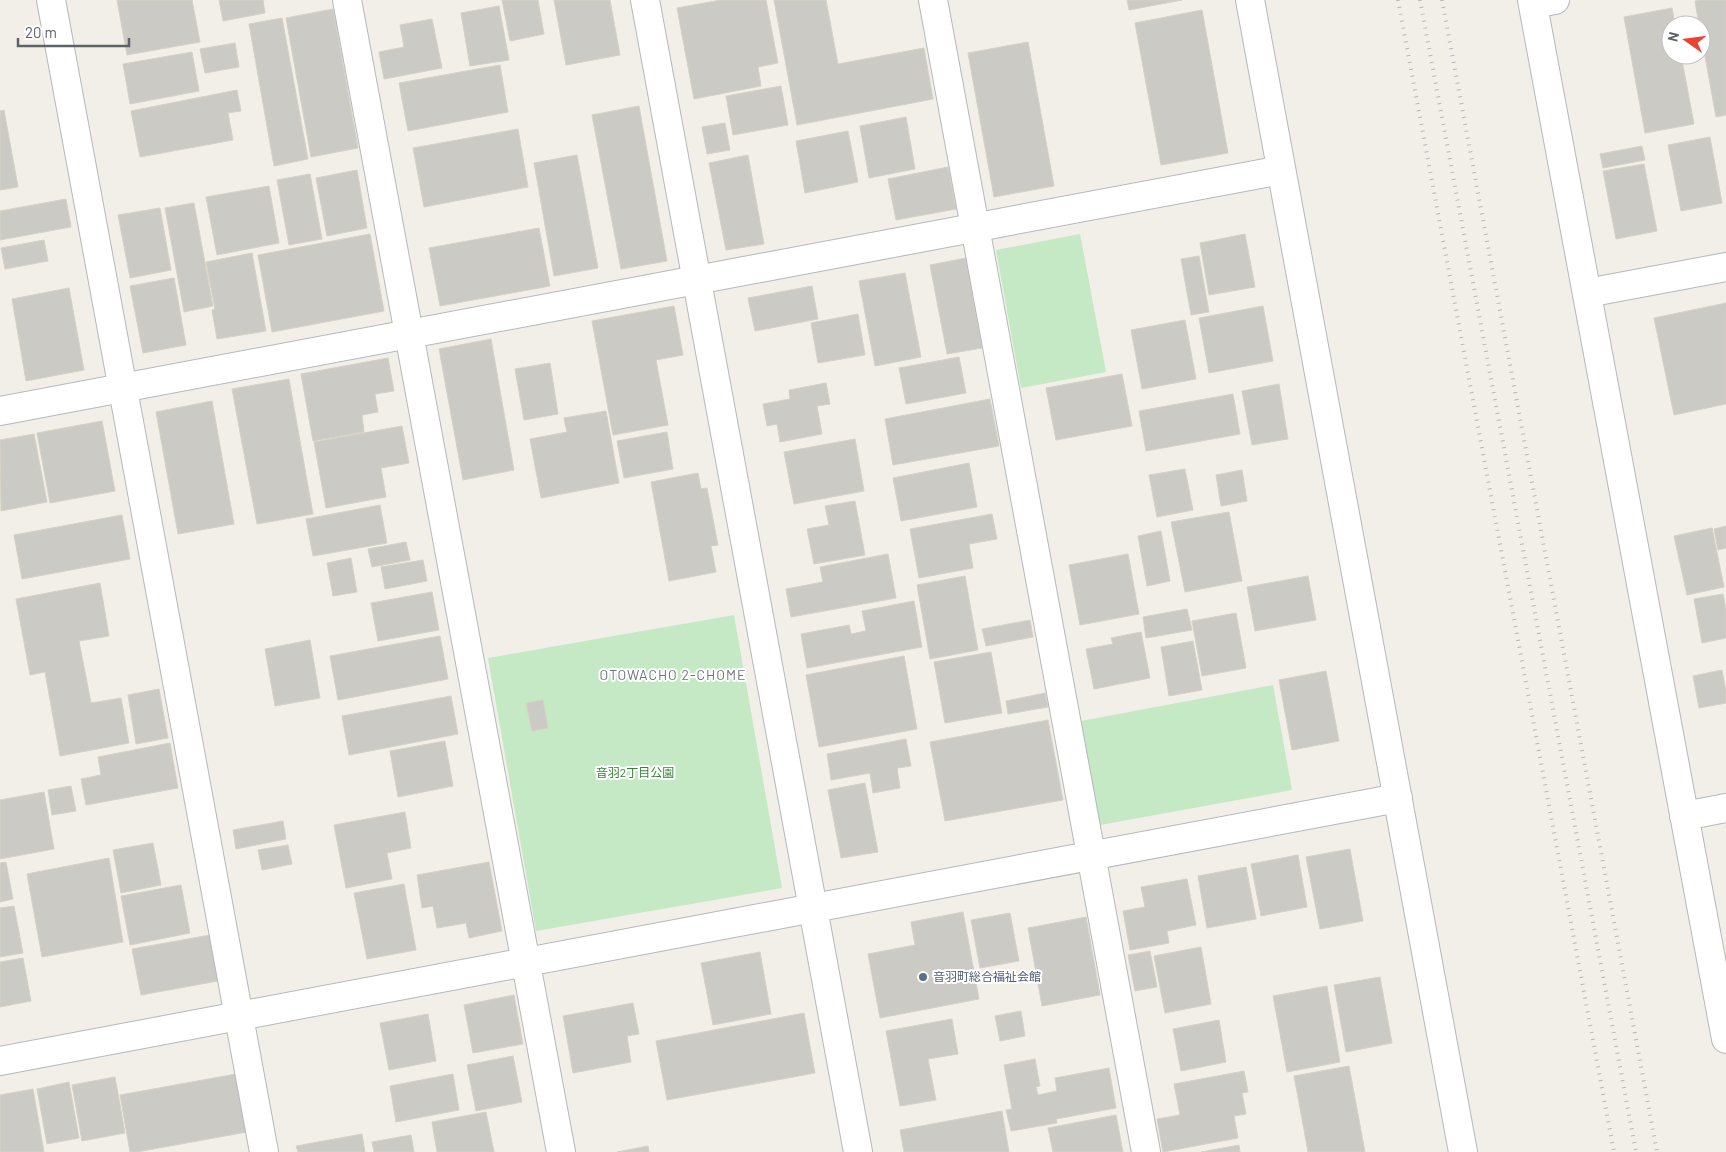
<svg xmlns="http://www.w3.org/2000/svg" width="1726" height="1152" font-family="Barlow,'Noto Sans JP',sans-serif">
	<rect width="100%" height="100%" fill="#f1efe8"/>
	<!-- green -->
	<g fill="#c5e8c5">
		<path d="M1080 234 1106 372 1021 388 996 250Z"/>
		<path d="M734 615 782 888 536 931 488 658Z"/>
		<path d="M1273 685 1292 790 1100 825 1081 721Z"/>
	</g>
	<!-- building -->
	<g fill="#cccac5" stroke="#d6d1c6">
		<path d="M117 0H192L200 42 127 55Z"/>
		<path d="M219 0H263L265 13 223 21Z"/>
		<path d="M502 0H538L544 34 510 41Z"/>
		<path d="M554 0H610L620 55 566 65Z"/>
		<path d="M721 0H766L778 63 758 67 761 86 694 99 677 8Z"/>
		<path d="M774 0H826L838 64 924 48 933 99 797 125Z"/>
		<path d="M1127 0H1182L1129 10Z"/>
		<path d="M1702 0H1726V115L1716 117 1701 34V25H1699L1695 1Z"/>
		<path d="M499 6 509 60 470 66 461 13Z"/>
		<path d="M1672 8 1675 25H1671V55H1681L1694 124 1645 133 1624 17Z"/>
		<path d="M333 9 358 148 311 157 286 18Z"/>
		<path d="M1202 10 1228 153 1161 165 1135 23Z"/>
		<path d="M282 18 308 159 274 166 249 24Z"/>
		<path d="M432 19 442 68 384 79 379 52 404 47 400 25Z"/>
		<path d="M1028 42 1054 186 994 197 968 53Z"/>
		<path d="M235 43 239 67 205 73 200 49Z"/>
		<path d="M192 52 199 91 130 104 123 64Z"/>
		<path d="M500 65 508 112 408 131 399 83Z"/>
		<path d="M781 86 788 125 733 135 726 96Z"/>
		<path d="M237 90 241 111 228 113 233 140 140 157 131 111Z"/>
		<path d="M639 106 667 261 621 269 592 115Z"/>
		<path d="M4 110 18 187 0 190V111Z"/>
		<path d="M906 117 915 169 869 178 860 126Z"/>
		<path d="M725 123 730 150 707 154 702 127Z"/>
		<path d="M518 129 528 187 424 207 413 148Z"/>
		<path d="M848 131 858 182 805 193 796 141Z"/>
		<path d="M1710 137 1722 203 1681 211 1668 145Z"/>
		<path d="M1642 146 1645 160 1603 168 1600 154Z"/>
		<path d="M577 155 598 268 554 276 534 163Z"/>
		<path d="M748 155 764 244 726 250 709 163Z"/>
		<path d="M1644 164 1657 231 1616 239 1603 171Z"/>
		<path d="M948 167 956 209 896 220 888 179Z"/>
		<path d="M357 170 367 228 327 236 316 178Z"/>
		<path d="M310 174 322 239 289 245 277 180Z"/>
		<path d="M269 186 279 243 217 255 206 197Z"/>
		<path d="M66 199 71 227 0 240V211Z"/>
		<path d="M194 203 213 306 184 312 165 208Z"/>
		<path d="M160 208 171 270 130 278 118 215Z"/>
		<path d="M539 228 550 286 440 306 429 248Z"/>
		<path d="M370 234 384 311 272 332 258 255Z"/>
		<path d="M1245 234 1255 287 1209 295 1200 243Z"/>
		<path d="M44 240 48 261 5 269 1 248Z"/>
		<path d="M252 253 266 331 217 339 212 310 215 309 206 262Z"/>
		<path d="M1199 256 1209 312 1191 315 1181 259Z"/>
		<path d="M966 258 982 348 947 354 930 265Z"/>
		<path d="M905 273 921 357 875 366 859 281Z"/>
		<path d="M174 278 186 345 143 353 130 286Z"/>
		<path d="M812 286 818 319 755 331 748 298Z"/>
		<path d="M69 288 84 370 26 381 12 299Z"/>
		<path d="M1726 303V404L1674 415 1654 318Z"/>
		<path d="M674 306 683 355 656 360 668 425 613 435 592 321Z"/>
		<path d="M1263 306 1273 361 1209 373 1199 318Z"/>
		<path d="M858 314 865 355 818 363 811 323Z"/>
		<path d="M1185 320 1196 379 1142 389 1131 330Z"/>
		<path d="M491 339 514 470 463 480 439 349Z"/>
		<path d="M959 357 966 393 906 404 899 368Z"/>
		<path d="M388 358 394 391 375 394 378 412 362 415 364 432 313 441 301 374Z"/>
		<path d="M550 363 558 414 524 420 515 369Z"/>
		<path d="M1122 374 1132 426 1056 440 1046 388Z"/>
		<path d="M289 379 313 514 257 524 232 389Z"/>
		<path d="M826 383 830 404 817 406 822 434 780 442 777 424 767 426 763 404 790 399 789 390Z"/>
		<path d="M1279 384 1288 439 1252 445 1242 391Z"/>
		<path d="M1233 394 1240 434 1146 451 1139 411Z"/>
		<path d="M990 399 999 446 893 465 885 419Z"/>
		<path d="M212 401 234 524 178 534 156 412Z"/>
		<path d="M606 411 619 483 541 498 530 439 567 432 564 418Z"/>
		<path d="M102 421 115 491 50 503 37 433Z"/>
		<path d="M402 426 409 463 381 468 386 497 326 508 314 442Z"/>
		<path d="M667 432 673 469 624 478 617 441Z"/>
		<path d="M34 434 47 502 1 511 0 440Z"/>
		<path d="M855 439 864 491 794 504 784 452Z"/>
		<path d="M969 463 977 507 901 521 893 478Z"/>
		<path d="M1185 469 1193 510 1157 517 1149 475Z"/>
		<path d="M1242 470 1247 501 1221 506 1216 475Z"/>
		<path d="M698 473 701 489 707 488 718 545 711 546 716 572 669 581 651 482Z"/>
		<path d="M855 501 865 555 814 564 807 529 829 525 825 506Z"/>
		<path d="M380 505 387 543 313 556 306 519Z"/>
		<path d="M1229 512 1242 581 1185 592 1171 522Z"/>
		<path d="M992 514 997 539 969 544 973 568 919 578 910 529Z"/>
		<path d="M122 515 130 559 22 579 14 535Z"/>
		<path d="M1726 526V548L1718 550 1714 529Z"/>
		<path d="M1712 528 1724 587 1687 595 1674 536Z"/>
		<path d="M1161 531 1170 581 1147 586 1138 536Z"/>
		<path d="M406 542 410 560 372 567 368 549Z"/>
		<path d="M888 554 896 598 791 617 786 589 823 582 820 567Z"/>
		<path d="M1128 554 1139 614 1080 625 1069 565Z"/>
		<path d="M351 558 357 592 333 596 327 563Z"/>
		<path d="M423 560 427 581 385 589 381 567Z"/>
		<path d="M965 576 978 650 930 659 917 585Z"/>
		<path d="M1308 576 1316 620 1255 631 1247 587Z"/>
		<path d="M100 583 109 636 79 641 91 703 121 698 129 743 60 756 45 672 30 675 16 599Z"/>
		<path d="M432 592 439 630 378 641 371 603Z"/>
		<path d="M1723 594 1726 609V638L1702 643 1694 599Z"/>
		<path d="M914 601 922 647 807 668 801 634 849 625 851 634 866 631 862 611Z"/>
		<path d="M1187 609 1192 630 1146 638 1143 617Z"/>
		<path d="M1236 613 1246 668 1202 676 1192 621Z"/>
		<path d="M1030 620 1033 637 986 646 982 629Z"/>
		<path d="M1141 632 1150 678 1094 689 1086 649 1113 644 1111 638Z"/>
		<path d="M440 636 448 679 338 700 330 656Z"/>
		<path d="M310 640 320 698 275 706 265 649Z"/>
		<path d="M1193 641 1202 690 1169 696 1161 647Z"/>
		<path d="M991 652 1002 713 945 723 934 662Z"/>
		<path d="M904 656 917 729 819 747 806 675Z"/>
		<path d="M1722 670 1726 691V703L1699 708 1693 676Z"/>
		<path d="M1326 671 1339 741 1292 750 1279 680Z"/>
		<path d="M159 689 168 738 136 744 128 695Z"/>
		<path d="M1045 693 1048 707 1008 714 1006 701Z"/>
		<path d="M451 696 458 734 349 755 342 716Z"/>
		<path d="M543 700 548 728 532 731 526 703Z"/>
		<path d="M1048 720 1063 800 945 821 930 742Z"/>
		<path d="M906 739 911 766 897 768 900 788 873 793 870 773 831 780 827 754Z"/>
		<path d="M445 741 453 786 398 797 390 751Z"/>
		<path d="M170 743 178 788 86 805 81 779 101 775 98 757Z"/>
		<path d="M865 783 878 852 841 858 828 790Z"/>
		<path d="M71 786 76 811 52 815 48 790Z"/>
		<path d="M44 792 54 849 0 859V800Z"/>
		<path d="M405 812 411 848 387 853 392 879 346 888 334 825Z"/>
		<path d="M283 821 286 839 236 849 233 830Z"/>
		<path d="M153 843 161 885 121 893 113 850Z"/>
		<path d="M288 845 292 864 262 870 258 850Z"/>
		<path d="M1350 849 1363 921 1320 929 1306 857Z"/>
		<path d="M1298 855 1307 907 1261 916 1251 864Z"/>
		<path d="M109 858 123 942 42 957 27 874Z"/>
		<path d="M6 862 13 899 0 902V863Z"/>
		<path d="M489 862 502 931 469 938 466 923 437 928 433 906 422 908 417 875Z"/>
		<path d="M1246 867 1256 919 1207 928 1198 876Z"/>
		<path d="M1187 879 1196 925 1167 931 1169 943 1130 950 1123 911 1145 907 1141 887Z"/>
		<path d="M404 884 416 950 367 959 354 893Z"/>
		<path d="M181 885 190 933 130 945 121 896Z"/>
		<path d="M14 906 23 953 0 957V908Z"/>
		<path d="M963 912 979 999 880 1018 868 954 915 945 911 922Z"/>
		<path d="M1010 913 1019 961 980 968 971 920Z"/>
		<path d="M1086 917 1100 995 1042 1006 1028 928Z"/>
		<path d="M210 935 218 981 141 995 132 949Z"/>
		<path d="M1201 947 1211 1004 1165 1013 1154 956Z"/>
		<path d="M1150 951 1157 987 1135 991 1128 955Z"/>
		<path d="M760 952 771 1014 713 1025 701 963Z"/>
		<path d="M23 958 31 1001 0 1007V962Z"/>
		<path d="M1380 977 1392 1043 1346 1052 1334 985Z"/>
		<path d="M1327 986 1340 1062 1287 1072 1273 996Z"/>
		<path d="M514 995 523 1044 473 1053 464 1005Z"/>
		<path d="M633 1003 639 1034 627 1036 631 1062 573 1073 563 1016Z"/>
		<path d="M1021 1011 1025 1036 1000 1041 995 1016Z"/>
		<path d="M804 1013 815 1073 667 1100 656 1041Z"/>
		<path d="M428 1014 436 1061 389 1070 380 1023Z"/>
		<path d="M952 1019 958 1054 928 1059 936 1100 900 1106 886 1031Z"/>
		<path d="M1219 1020 1226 1062 1181 1071 1173 1029Z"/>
		<path d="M513 1056 522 1102 476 1111 467 1065Z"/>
		<path d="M1035 1059 1040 1086 1036 1087 1038 1095 1057 1091 1055 1078 1109 1068 1116 1108 1056 1119 1057 1123 1011 1131 1006 1110 1012 1109 1004 1065Z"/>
		<path d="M1349 1066 1365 1152H1308L1294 1076Z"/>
		<path d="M1244 1071 1248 1092 1242 1093 1246 1114 1234 1116 1238 1138 1163 1152 1157 1119 1180 1115 1174 1084Z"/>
		<path d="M236 1074 247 1132 137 1152H130L120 1095Z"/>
		<path d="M453 1074 459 1110 396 1122 390 1086Z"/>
		<path d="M115 1077 125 1133 82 1141 72 1085Z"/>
		<path d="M69 1082 79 1138 47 1144 37 1089Z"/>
		<path d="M33 1089 44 1152H0V1095Z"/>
		<path d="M1002 1111 1009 1152H904L900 1130Z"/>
		<path d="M486 1112 494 1152H437L432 1122Z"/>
		<path d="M1116 1115 1123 1152H1053L1048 1128Z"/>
		<path d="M362 1134 365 1152H298L296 1146Z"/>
		<path d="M411 1135 414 1152H374L372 1142Z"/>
		<path d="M1239 1145 1240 1152H1201Z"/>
		<path d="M648 1146 649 1152H617Z"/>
	</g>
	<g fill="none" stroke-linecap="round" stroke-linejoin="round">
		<defs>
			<g id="street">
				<path d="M51 0 264 1152"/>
				<path d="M347 0 561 1152"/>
				<path d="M645 0 858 1152"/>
				<path d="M933 0 1146 1152"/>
				<path d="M1250 0 1463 1152"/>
				<path d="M1532 0 1726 1039"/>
				<path d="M1533 4 1555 0"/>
				<path d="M1587 293 1726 267"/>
				<path d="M0 411 1281 170"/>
				<path d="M1684 816 1726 808"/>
				<path d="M0 1061 1398 798"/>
			</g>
		</defs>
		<!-- street casing -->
		<use href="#street" stroke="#b5b8bc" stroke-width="30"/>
		<!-- street -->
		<use href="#street" stroke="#fff" stroke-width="28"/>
		<!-- rail -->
		<g stroke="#b6b7b8" stroke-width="4" stroke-dasharray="1 6" stroke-linecap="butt">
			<path d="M1398 0 1614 1152"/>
			<path d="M1420 0 1636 1152"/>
			<path d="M1442 0 1657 1152"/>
		</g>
	</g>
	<!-- markers -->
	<circle fill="#5c6f8a" stroke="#fff" stroke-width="2" cx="923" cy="977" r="5"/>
	<g text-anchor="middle" stroke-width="4" stroke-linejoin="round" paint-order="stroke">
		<!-- park labels -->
		<g font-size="12" fill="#348238" stroke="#fff">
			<text x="635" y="777">音羽2丁目公園</text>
		</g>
		<!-- service labels -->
		<g font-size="12" fill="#4e5e75" stroke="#fff" text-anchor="start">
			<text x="933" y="981">音羽町総合福祉会館</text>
		</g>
		<!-- neighbourhood labels -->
		<g font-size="14" letter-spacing="1" fill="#70757a" stroke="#fff">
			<text x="673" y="680">OTOWACHO 2-CHOME</text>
		</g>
	</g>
	<!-- north arrow -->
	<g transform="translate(1686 40) rotate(284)"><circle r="24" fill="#ffffff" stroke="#bfc1c3"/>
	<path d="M0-4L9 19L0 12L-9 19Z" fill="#ea4335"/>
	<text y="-8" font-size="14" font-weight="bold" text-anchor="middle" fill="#5f6368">N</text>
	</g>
	<!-- scale -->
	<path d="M18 38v8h111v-8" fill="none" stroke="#5f6368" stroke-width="2.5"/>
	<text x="25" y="38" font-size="15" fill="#5f6368" stroke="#ffffff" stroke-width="4" paint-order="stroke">20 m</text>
</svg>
